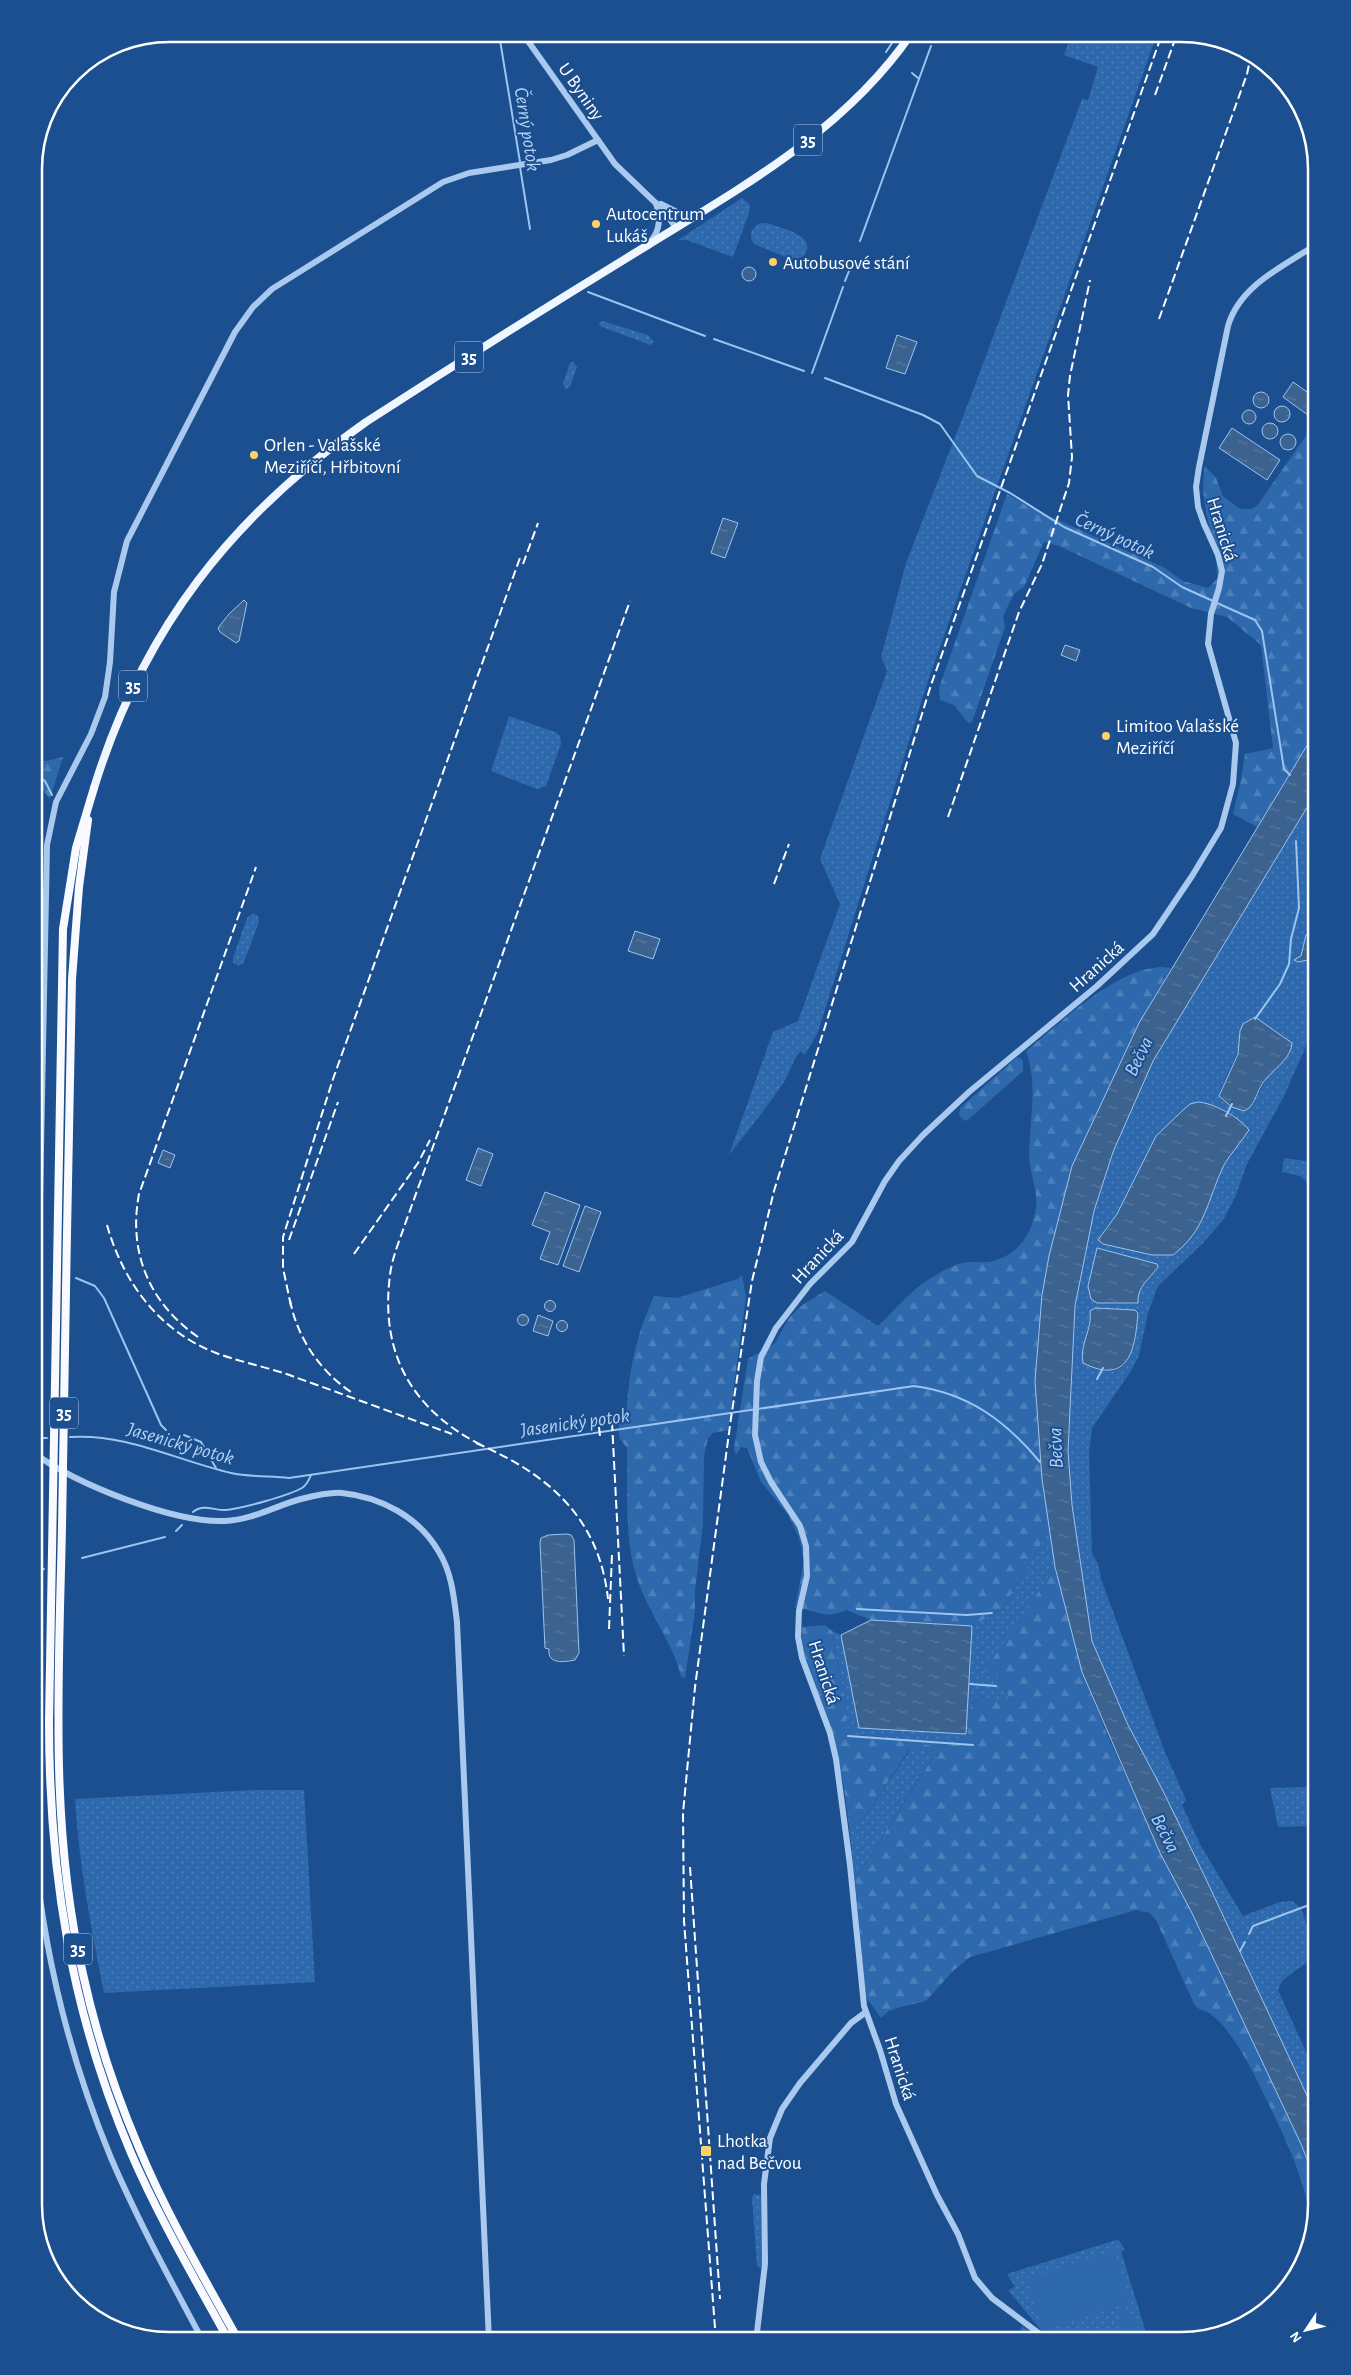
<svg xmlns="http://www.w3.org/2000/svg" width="1351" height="2375" font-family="'Alegreya Sans',sans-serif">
	<defs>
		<pattern id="grass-dots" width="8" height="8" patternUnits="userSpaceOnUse" patternTransform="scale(1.25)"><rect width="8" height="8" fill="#2e69ad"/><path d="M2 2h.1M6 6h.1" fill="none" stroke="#4d80b9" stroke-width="1.8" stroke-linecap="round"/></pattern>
		<pattern id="forest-firs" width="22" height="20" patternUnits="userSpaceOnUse" patternTransform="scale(1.25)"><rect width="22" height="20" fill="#2e69ad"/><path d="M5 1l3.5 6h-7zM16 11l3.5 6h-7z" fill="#4d80b9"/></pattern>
		<pattern id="water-ripples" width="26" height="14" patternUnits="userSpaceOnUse" patternTransform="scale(1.25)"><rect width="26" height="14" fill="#3c6290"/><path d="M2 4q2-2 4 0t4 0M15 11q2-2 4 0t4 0" fill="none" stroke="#597aa1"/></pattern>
	</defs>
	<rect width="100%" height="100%" fill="#1b4f8f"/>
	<!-- grass -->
	<g fill="url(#grass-dots)" fill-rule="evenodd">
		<path d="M1072 34H1157L927 684 818 1032 805 1055 801 1051C793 1059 790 1072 784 1082 767 1107 748 1131 729 1155L773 1032 798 1021 840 904 820 859 887 671 881 657 906 563 972 393 1082 99 1088 100 1098 67 1064 55Z"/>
		<path d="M742 198 750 205 749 213 733 257 686 240H678Z"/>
		<path d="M767 223C782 229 820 235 803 257L790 259 754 244C749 236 750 230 758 224Z"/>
		<path d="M603 321 648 335 654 342 650 345 600 326 599 323Z"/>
		<path d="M573 362 577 367 570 387 565 389 563 383 570 363Z"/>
		<path d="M509 716 555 732 560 736 561 744 546 786 537 789 491 771Z"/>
		<path d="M1317 791V1031L1306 1046 1284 1096 1247 1164 1236 1195 1224 1219 1202 1244 1158 1286 1148 1313 1139 1355 1131 1371 1092 1428 1089 1453 1092 1553 1098 1564 1101 1579 1165 1752 1186 1800 1182 1805 1201 1846 1243 1916 1280 1902 1292 1901 1301 1908 1314 1946 1317 1949V1954L1313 1958 1288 1976 1282 1981 1278 1990 1317 2076V2117L1205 1877 1162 1789 1128 1725 1092 1641 1072 1505 1068 1451 1075 1306 1094 1211 1113 1152 1153 1061ZM1239 1049 1291 1053 1268 1075 1254 1103 1244 1111 1222 1100 1220 1091ZM1190 1104C1210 1109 1236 1112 1249 1130 1240 1142 1231 1153 1224 1165 1207 1200 1206 1230 1173 1255L1103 1244 1101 1234 1117 1214 1156 1136ZM1097 1248 1157 1264 1158 1268C1147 1283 1140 1283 1135 1304L1097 1303 1091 1299 1088 1286ZM1095 1308 1134 1310 1138 1313C1136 1333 1134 1376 1104 1371 1094 1369 1088 1365 1082 1357L1091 1314Z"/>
		<path d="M34 859 40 861 41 877 34 920V951Z"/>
		<path d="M253 913 258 916 259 922 244 962 239 966 233 963V958L247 918Z"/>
		<path d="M1284 1158 1306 1161 1308 1165 1306 1175H1308L1311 1168H1314L1317 1164V1190L1300 1176 1282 1172Z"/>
		<path d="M1051 1527 1055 1567 985 1672 999 1678 1011 1702 978 1697 971 1703 967 1741 935 1746 852 1732 846 1726 847 1711 832 1631 841 1635 859 1728 966 1734 972 1626 1003 1608Z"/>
		<path d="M916 1748 933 1749 932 1758 855 1880 849 1827 863 1820 910 1750Z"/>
		<path d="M1314 1787 1317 1800V1891L1313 1826 1278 1827 1270 1788Z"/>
		<path d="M255 1790H304L315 1982 104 1993C91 1928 79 1865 75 1799Z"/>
		<path d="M754 2194 761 2195 762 2266 760 2268 757 2266 752 2198Z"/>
		<path d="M1116 2240 1120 2241 1125 2250 1121 2251 1144 2326 1147 2337 1141 2341H1059L1051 2334 1041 2330 1008 2290 1015 2287 1007 2274Z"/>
		<path d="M1022 2326 1042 2341 1036 2339V2341H1016Z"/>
	</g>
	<!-- forest -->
	<g fill="url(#forest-firs)">
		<path d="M1317 420V729L1257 827 1233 814 1241 780 1245 754 1273 748 1261 645 1227 617 1191 608 1059 546 1044 542 1024 587 1014 594 1003 616 1005 627 972 722 968 723 954 705 940 700 939 688 1007 494 1029 507 1165 568 1183 581 1208 588 1217 579C1218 540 1197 505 1205 466L1216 478 1223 496 1240 509H1251L1257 506Z"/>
		<path d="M63 757 50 799 42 789 34 784V760L46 761Z"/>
		<path d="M1161 967 1171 968 1139 1023 1072 1166 1038 1337 1035 1381 1042 1479 1051 1527 1003 1608 972 1626 871 1620 846 1610C822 1621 817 1609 795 1608L804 1560 799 1538 789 1516 761 1482 747 1448 741 1447 736 1455 734 1449 748 1359 775 1343 789 1318 801 1306 825 1291 878 1326C894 1311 910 1291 929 1279 938 1274 952 1265 963 1263 970 1261 978 1263 986 1262 1013 1259 1030 1239 1035 1213 1040 1192 1029 1174 1029 1153 1030 1118 1038 1085 1026 1051 1062 1022 1113 970 1161 967Z"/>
		<path d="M1017 1057 1023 1060V1071L969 1119 965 1121 959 1115 960 1108Z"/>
		<path d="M742 1275 746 1297 728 1430 713 1433 708 1438 704 1456 703 1525 695 1590V1611L685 1678 681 1676C672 1640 646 1610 636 1575 624 1535 628 1489 627 1448L619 1438V1420L626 1419C629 1371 634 1341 654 1296L677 1298 738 1279Z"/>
		<path d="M1055 1567 1082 1672 1104 1727 1160 1853 1191 1911 1301 2144 1317 2184V2206L1311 2228C1307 2184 1288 2144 1269 2105 1257 2080 1245 2054 1228 2032 1223 2025 1216 2018 1209 2013 1203 2010 1198 2010 1194 2004L1156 1920 1150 1913 1136 1910 970 1957 952 1972 926 2001 901 2007 889 2011 881 2018 866 1997 855 1880 925 1770 932 1758 933 1750H909L863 1820 849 1827C845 1794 841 1761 831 1729 820 1696 799 1662 802 1627L825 1625 832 1631 847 1711 846 1726 852 1732 935 1746 967 1741 971 1704 978 1697 1011 1701 999 1678 984 1672Z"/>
	</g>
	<!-- pitch -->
	<g fill="#2e69ad">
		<path d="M1114 2250 1131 2301 1043 2330 1026 2278Z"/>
		<path d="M1129 2308 1141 2335 1128 2341 1117 2314Z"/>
	</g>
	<!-- water -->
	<g fill="url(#water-ripples)" stroke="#9cc4f0">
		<circle cx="749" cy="274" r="7"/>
		<path d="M897 335 917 342 905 374 886 368Z"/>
		<path d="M1293 382 1317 399V411L1312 418 1283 397Z"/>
		<circle cx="1261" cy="400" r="8"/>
		<circle cx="1282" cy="414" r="8"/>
		<circle cx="1249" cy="417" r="7"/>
		<circle cx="1270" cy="431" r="8"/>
		<path d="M1232 428 1280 460 1267 480 1219 448Z"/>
		<circle cx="1288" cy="442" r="8"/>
		<path d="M723 518 738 523 725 558 711 553Z"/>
		<path d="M244 600 247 603 239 641 236 643 220 632 218 628 229 614Z"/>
		<path d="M1065 645 1080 650 1076 661 1061 655Z"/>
		<path d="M1317 729V791L1153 1061 1113 1152 1094 1211 1075 1306 1068 1451 1072 1505 1092 1641 1128 1725 1162 1789 1205 1877 1317 2117V2184L1301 2144 1191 1911 1160 1853 1082 1672 1055 1567 1042 1479 1035 1381 1042 1295 1049 1256 1072 1166 1139 1023Z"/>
		<path d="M1317 876V906H1313L1310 900 1311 878Z"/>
		<path d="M635 931 660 939 653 959 628 951Z"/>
		<path d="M1317 933V958L1298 962 1294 960 1301 956 1306 935Z"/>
		<path d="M1255 1017 1292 1043C1291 1061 1269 1071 1261 1086 1256 1095 1254 1107 1244 1111L1232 1107 1219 1096 1238 1054 1240 1031 1243 1024Z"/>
		<path d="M1198 1102C1214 1103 1239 1117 1249 1130 1241 1142 1231 1153 1224 1165 1207 1200 1206 1230 1173 1255H1152L1103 1244 1098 1240 1117 1214 1156 1136 1182 1111 1190 1104Z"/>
		<path d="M478 1148 493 1154 481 1186 466 1180Z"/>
		<path d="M163 1150 175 1155 170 1168 158 1163Z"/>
		<path d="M545 1192 580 1205 558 1265 540 1259 550 1232 532 1225Z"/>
		<path d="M585 1206 601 1212 579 1272 563 1266Z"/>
		<path d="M1097 1248 1157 1264 1158 1267C1149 1280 1137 1286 1138 1303H1097L1091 1299 1088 1286Z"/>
		<circle cx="550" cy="1306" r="5.5"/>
		<path d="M1095 1308 1135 1310 1138 1313C1135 1350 1129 1386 1083 1363 1079 1345 1093 1328 1090 1311Z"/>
		<circle cx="523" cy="1320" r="5.5"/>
		<path d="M538 1315 553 1321 548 1336 533 1331Z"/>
		<circle cx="562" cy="1326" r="5.5"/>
		<path d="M567 1534 571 1535 574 1540 579 1653 575 1660C565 1662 547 1665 549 1649L545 1648 540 1542 541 1538 548 1535Z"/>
		<path d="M871 1620 972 1626 966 1734 859 1728 841 1635Z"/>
	</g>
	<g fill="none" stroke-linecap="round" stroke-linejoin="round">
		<!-- stream -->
		<g stroke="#9cc4f0" stroke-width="2">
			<path d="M499 34 520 162"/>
			<path d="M886 52 898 34"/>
			<path d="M912 73 918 78"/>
			<path d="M520 167 530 229"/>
			<path d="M860 241 931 46"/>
			<path d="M845 281 851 266"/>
			<path d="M588 292 705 336"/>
			<path d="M714 339 804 371"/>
			<path d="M812 373 843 287"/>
			<path d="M825 378 923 415 940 424 977 476 1010 493 1064 527 1153 567 1182 587 1213 601"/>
			<path d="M1217 603 1255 620 1262 631 1284 769 1290 775"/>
			<path d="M34 774 45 781 52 795"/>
			<path d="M1255 1019 1280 984 1289 964 1291 939 1299 908 1296 841"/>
			<path d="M1226 1116 1232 1104"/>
			<path d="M76 1278 95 1286 104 1298 161 1425 166 1430"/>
			<path d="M1097 1379 1103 1368"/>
			<path d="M184 1435 201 1442 216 1468"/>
			<path d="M70 1437C126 1433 178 1461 231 1473 250 1477 270 1476 289 1478L914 1386C968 1393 1006 1421 1040 1462"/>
			<path d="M39 1438H47"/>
			<path d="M193 1512C203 1503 215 1511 226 1510 241 1509 290 1495 302 1488 307 1485 309 1480 311 1475"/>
			<path d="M176 1531 182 1525"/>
			<path d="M82 1558 165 1537"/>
			<path d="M37 1571 44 1569"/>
			<path d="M857 1609 967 1615 992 1613"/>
			<path d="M970 1684 996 1686"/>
			<path d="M848 1736 973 1745"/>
			<path d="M1249 1934 1253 1926 1317 1902"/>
			<path d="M1240 1951 1245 1942"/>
		</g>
		<!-- tertiary -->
		<g stroke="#a9c9ee" stroke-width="6">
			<path d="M523 34 615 164 664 211 676 228"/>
			<path d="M661 204 677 212 697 215"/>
			<path d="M650 242C661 230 660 218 656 203"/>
			<path d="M34 986H43"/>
			<path d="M34 1453C76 1484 173 1523 225 1521 252 1520 275 1506 301 1499 313 1496 330 1492 342 1493 381 1497 419 1517 439 1552 452 1573 454 1598 457 1622L489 2341"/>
			<path d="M34 1503 47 845 56 802 91 734 105 697 110 662 114 592 127 541 235 332 253 307 272 289 443 182 469 173 551 160 567 155 598 140"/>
			<path d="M34 1847C44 1954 70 2059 111 2158 138 2221 171 2281 203 2341"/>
			<path d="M756 2341 765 2264 764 2184 770 2138 782 2109 800 2083 851 2023 866 2012"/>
			<path d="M1049 2341 992 2298 975 2278 958 2234 937 2195 896 2104 880 2050 864 2006 850 1865 836 1759 830 1733 802 1658 798 1637 799 1611 807 1576 806 1546 800 1526 771 1482 761 1462 755 1435 757 1381 761 1357 776 1328 810 1284 852 1242 885 1181 899 1161 923 1135 969 1092 1097 986 1153 934 1192 876 1221 828 1233 784 1236 743 1208 644 1211 614 1219 588 1222 571 1218 555 1204 524 1198 507 1196 487 1199 467 1228 326C1240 285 1284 266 1317 244"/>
		</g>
		<!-- primary -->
		<path stroke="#f0f6ff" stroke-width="8" d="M94 788C143 629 231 517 366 422 459 362 553 303 648 245 744 186 846 129 911 34"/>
		<!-- trunk -->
		<g stroke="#f8faff" stroke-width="8">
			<path d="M94 788 76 848 63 929 49 1721C49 1874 71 2012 131 2153 159 2218 195 2279 229 2341"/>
			<path d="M88 820 79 887 72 979C68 1162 65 1344 62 1527 59 1676 49 1828 83 1974 96 2034 115 2092 139 2148 167 2215 204 2278 239 2341"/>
		</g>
		<!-- rail -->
		<g stroke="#fff" stroke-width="2" stroke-dasharray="9 4" stroke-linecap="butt">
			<path d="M1155 95 1177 34"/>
			<path d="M1159 319 1247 74 1251 55"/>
			<path d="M523 564 538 523"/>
			<path d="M948 817 1019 612 1042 564 1069 483 1072 457 1068 395 1070 376 1090 280"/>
			<path d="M774 884 789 844"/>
			<path d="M107 1225C123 1282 159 1331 216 1353 240 1362 267 1367 292 1376 345 1395 399 1415 452 1434"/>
			<path d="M289 1240 338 1102"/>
			<path d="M354 1254 418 1163 430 1140"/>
			<path d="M290 1300C297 1338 321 1373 354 1394"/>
			<path d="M291 1306 283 1268V1237L333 1079 521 555"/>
			<path d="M198 1337C149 1303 128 1252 139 1194L256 867"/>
			<path d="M612 1422 624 1656"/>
			<path d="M599 1427 600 1436"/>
			<path d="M476 1443C548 1474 599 1517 608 1599"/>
			<path d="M481 1445C411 1409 380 1353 390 1275 392 1258 399 1242 404 1227L630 601"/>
			<path d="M609 1629 612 1554"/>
			<path d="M690 1867 720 2299"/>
			<path d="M716 2341 684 1921 683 1813 695 1687 731 1418 752 1281 774 1191 931 685 1162 34"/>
		</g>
	</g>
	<!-- markers -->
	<g fill="#ffd166" stroke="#1b4f8f" stroke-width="2">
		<circle cx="596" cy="224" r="5"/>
		<circle cx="773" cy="262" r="5"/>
		<circle cx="254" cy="455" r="5"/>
		<circle cx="1106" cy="736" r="5"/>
		<rect x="700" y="2145" width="12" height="12" rx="2.5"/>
	</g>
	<g text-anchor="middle" stroke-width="4" stroke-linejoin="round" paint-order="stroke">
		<!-- shield labels -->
		<g fill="#1b4f8f" stroke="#bbcadd" stroke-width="1">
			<rect x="794" y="124.5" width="28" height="31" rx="4"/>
			<rect x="455" y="341.5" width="28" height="31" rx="4"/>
			<rect x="119" y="670.5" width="28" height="31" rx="4"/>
			<rect x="50" y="1397.5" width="28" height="31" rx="4"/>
			<rect x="64" y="1933.5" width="28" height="31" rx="4"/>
		</g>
		<g font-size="18" font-weight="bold" fill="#fff">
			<text x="808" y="146">35</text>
			<text x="469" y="363">35</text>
			<text x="133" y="692">35</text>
			<text x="64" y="1419">35</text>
			<text x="78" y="1955">35</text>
		</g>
		<!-- street labels -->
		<g font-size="19" fill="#fff" stroke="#1b4f8f">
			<text transform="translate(582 91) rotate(55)" y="7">U Byniny</text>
			<text transform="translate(1223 529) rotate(73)" y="7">Hranická</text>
			<text transform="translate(1096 966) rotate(-42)" y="7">Hranická</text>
			<text transform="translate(817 1256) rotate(-47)" y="7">Hranická</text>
			<text transform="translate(825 1672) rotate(72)" y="7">Hranická</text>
			<text transform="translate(901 2068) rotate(72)" y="7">Hranická</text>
		</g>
		<!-- poi labels -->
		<g font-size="19" fill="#fff" stroke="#1b4f8f" text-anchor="start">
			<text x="606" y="220">Autocentrum<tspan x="606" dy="22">Lukáš</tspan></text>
			<text x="783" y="269">Autobusové stání</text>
			<text x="264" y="451">Orlen - Valašské<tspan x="264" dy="22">Meziříčí, Hřbitovní</tspan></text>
			<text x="1116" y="732">Limitoo Valašské<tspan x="1116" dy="22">Meziříčí</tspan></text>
			<text x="717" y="2147">Lhotka<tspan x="717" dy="22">nad Bečvou</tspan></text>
		</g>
		<!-- water labels -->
		<g font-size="20" font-style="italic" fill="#b5d3f5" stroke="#1b4f8f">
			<text transform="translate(528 129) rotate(81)" y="7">Černý potok</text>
			<text transform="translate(1115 535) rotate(25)" y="7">Černý potok</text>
			<text transform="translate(1138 1056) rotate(-64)" y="7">Bečva</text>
			<text transform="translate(575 1422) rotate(-8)" y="7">Jasenický potok</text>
			<text transform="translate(181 1443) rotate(16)" y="7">Jasenický potok</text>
			<text transform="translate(1055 1448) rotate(-92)" y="7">Bečva</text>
			<text transform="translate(1166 1833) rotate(63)" y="7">Bečva</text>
		</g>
	</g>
	<!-- crop -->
	<path d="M0 0H1351V2375H0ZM169 42H1181A127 127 0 0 1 1308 169V2205A127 127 0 0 1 1181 2332H169A127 127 0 0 1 42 2205V169A127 127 0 0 1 169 42Z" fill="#1b4f8f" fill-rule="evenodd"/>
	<path fill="none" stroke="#fff" stroke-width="2.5" d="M169 42H1181A127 127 0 0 1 1308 169V2205A127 127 0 0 1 1181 2332H169A127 127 0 0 1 42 2205V169A127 127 0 0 1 169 42Z"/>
	<!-- north arrow -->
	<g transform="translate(1306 2330) rotate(235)" stroke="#1b4f8f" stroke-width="4" paint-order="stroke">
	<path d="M0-4L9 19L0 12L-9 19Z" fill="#ffffff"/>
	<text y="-8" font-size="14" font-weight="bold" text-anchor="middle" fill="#ffffff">N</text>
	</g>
</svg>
